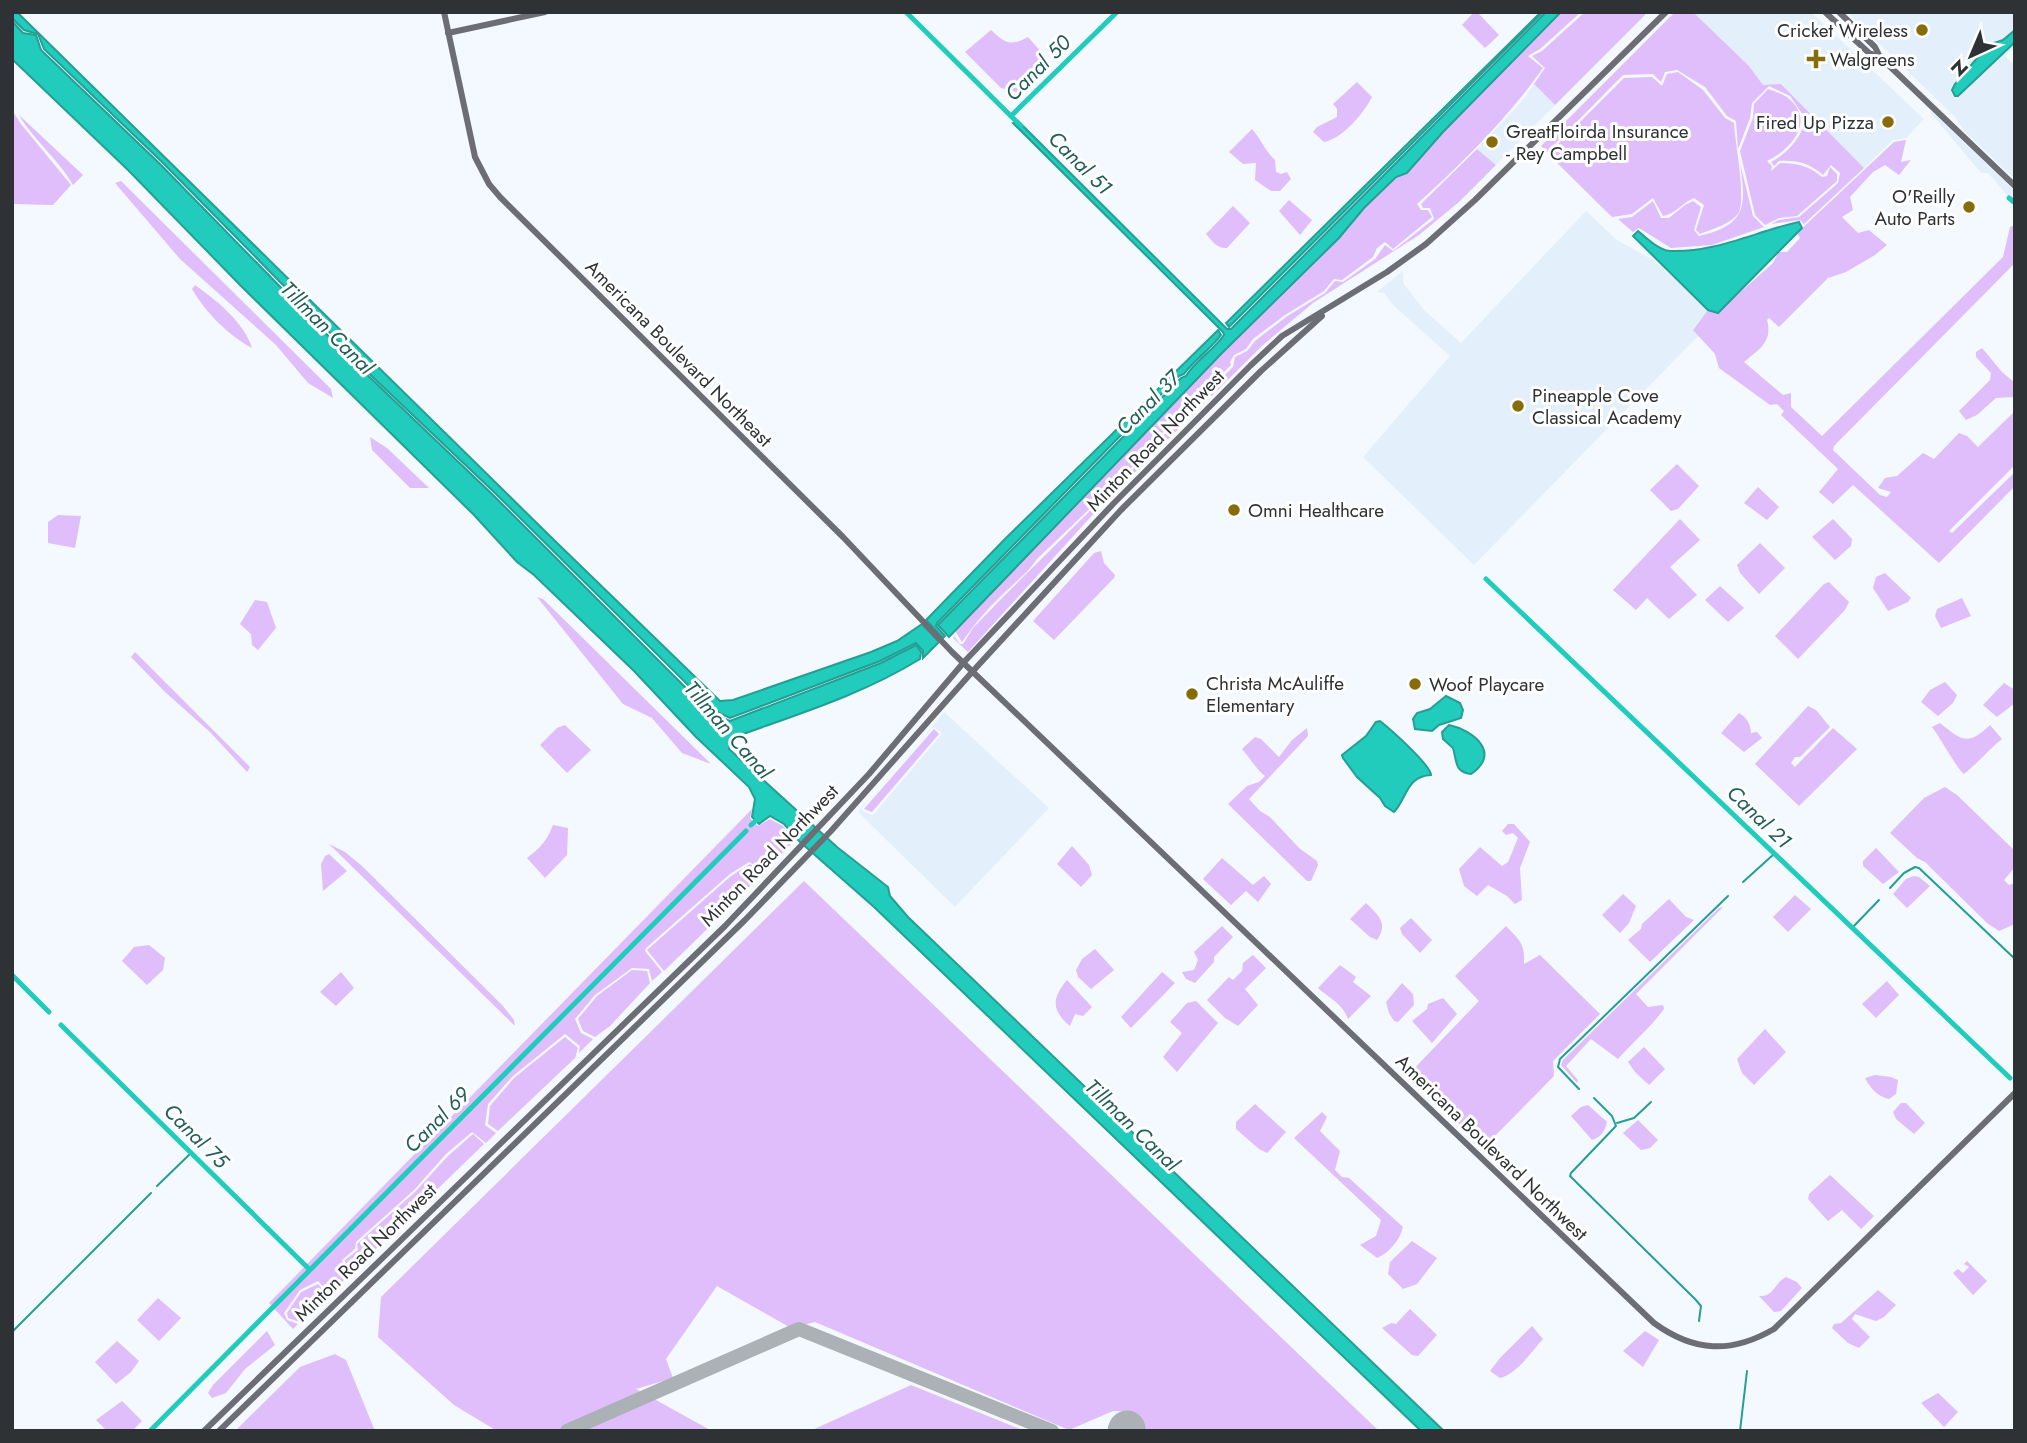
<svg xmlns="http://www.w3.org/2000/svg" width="2027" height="1443" font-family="Jost,sans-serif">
	<rect width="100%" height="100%" fill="#f3f9ff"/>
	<!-- built -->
	<g fill="#e3effb">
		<path d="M1693 12H1811L1924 119 1906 138 1893 140 1864 168 1781 84 1763 85 1749 66Z"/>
		<path d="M1847 12H2015V46L2005 56 2015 66V179L1964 131 1956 118Z"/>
		<path d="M1534 84 1555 105 1496 165 1477 149 1523 100Z"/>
		<path d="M1931 111 2015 191V204L1988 173H1981L1930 112Z"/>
		<path d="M1586 211 1617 240 1655 261 1708 310 1693 329 1699 335 1474 565 1363 457 1450 356 1393 305 1384 293 1377 292 1403 271V283L1425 311 1461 343Z"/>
		<path d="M944 712 1049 808 955 907 858 812 874 793 861 810 871 815 874 814 941 735V732L933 727 914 749Z"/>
	</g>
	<!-- green -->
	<g fill="#dfbefb">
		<path d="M1474 12H1477L1499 35 1485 48 1462 25Z"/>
		<path d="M1561 12H1581L1540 49 1528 56 1543 68C1508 118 1463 162 1417 204L1421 210H1428L1432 217 1393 249 1385 242 1377 248 1373 257 1342 280 1334 279 1324 291 1285 315 1253 339 1246 349 1234 355 1230 362 1231 365 1156 439 1119 482 1116 479 1110 484 1111 488 1104 495 1037 559C1027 574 1014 583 1002 595 986 610 974 625 962 642L955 631 973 611 1222 353 1339 238 1364 208 1396 177 1407 172 1443 132Z"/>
		<path d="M1585 12H1648L1555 105 1534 84 1545 68 1532 56 1542 51Z"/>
		<path d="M1675 12H1693L1749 66 1763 85 1781 84 1864 168 1804 224 1800 220 1771 224 1779 220 1799 217 1838 183 1840 173 1831 165 1823 175C1809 163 1797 160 1779 161L1774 166 1771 162C1787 154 1804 135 1805 118L1790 96 1769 86 1752 103 1750 118 1738 149 1736 121 1727 116 1705 87 1677 70 1665 72 1661 82 1653 74 1623 75 1547 152 1541 146Z"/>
		<path d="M991 30C1005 43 1010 47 1028 37L1050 62 1040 75 1020 93 1001 88 965 52Z"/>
		<path d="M1678 72 1703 90 1725 118 1734 123C1735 143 1746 197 1739 212 1732 224 1712 229 1700 234L1696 230 1704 205 1694 198C1683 202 1674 215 1663 216L1653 198 1632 214 1612 217 1548 154 1624 78 1652 77 1662 86 1667 74Z"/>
		<path d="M1357 82 1372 97C1364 113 1342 139 1324 142L1313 132 1317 127 1337 117V109L1333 104Z"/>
		<path d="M1768 89C1774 91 1783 94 1788 98 1816 120 1792 149 1767 161L1772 166 1771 171 1780 163C1798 163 1809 166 1822 177L1827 176 1830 167 1837 174V181L1797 216 1779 218 1765 225 1755 215 1740 151 1753 118 1754 104Z"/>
		<path d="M12 110 21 124 71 185 53 205 12 204Z"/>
		<path d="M19 115 83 175 73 185C60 161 32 138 19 115Z"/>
		<path d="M1252 129C1261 139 1265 151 1275 160L1276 172 1281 174 1287 172 1291 179 1280 191H1271L1255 180 1256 163 1243 164 1229 152Z"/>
		<path d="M1906 140 1901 162 1911 160 1899 175 1885 165 1873 172 1850 197 1853 210 1842 217 1858 233 1869 230 1887 245 1875 255 1846 272 1828 278 1779 327 1769 318 1767 320C1773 342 1759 349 1744 362L1783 395 1791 393V407L1822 436 2003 257 2010 227 2015 225V263L1834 446 1833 450 1880 495 1887 497 1891 492 1878 488 1885 478 1897 476 1923 453 1934 459 1959 433 1967 436 1978 447 2015 411V465L1949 531 1952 533 2015 472V486L1939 563 1853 485 1833 504 1819 492 1838 469 1781 415 1784 411 1777 404 1770 405 1719 368 1715 354 1693 330 1708 310 1718 312 1773 263 1779 252H1787L1800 238 1797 233 1894 142Z"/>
		<path d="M1477 149 1496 165 1459 202 1419 235 1313 303 1263 345 1097 510 968 652 953 638 954 636 960 644H963L973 628 1005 595 1105 496 1113 488V485L1116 482 1121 483 1158 441 1233 367 1235 357 1247 351 1255 341 1286 317 1325 293 1335 281 1343 282 1375 259 1385 245 1393 251 1434 219 1430 208H1423L1421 204Z"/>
		<path d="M1740 163 1753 216 1764 227 1712 245 1671 248 1639 228 1633 232 1618 219 1632 217 1653 201 1661 218H1669L1685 205 1693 201 1701 207 1694 230 1699 236C1748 225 1746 205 1740 163Z"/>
		<path d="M121 181 331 389 333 398 308 383 276 345 180 259 115 183Z"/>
		<path d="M1289 200 1312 220 1300 235 1279 211Z"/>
		<path d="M1233 206 1250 223 1227 248C1217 249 1212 241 1206 234Z"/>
		<path d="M195 285C217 301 243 321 252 348 228 335 206 313 192 289Z"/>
		<path d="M1982 348 2002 372 2015 383V397L1996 398 1977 415 1966 420 1959 411 1990 380 1991 373 1976 357V352Z"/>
		<path d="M370 437 387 448 429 488H410L372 450Z"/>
		<path d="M1677 464 1699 486 1678 509 1671 511 1650 490Z"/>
		<path d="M1758 487 1779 507 1767 520 1744 503Z"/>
		<path d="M58 515 81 516 75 548 48 543V522Z"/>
		<path d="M1680 519 1700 540 1670 567 1697 595 1669 619 1647 598 1636 610 1613 590Z"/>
		<path d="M1833 519 1852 539 1851 546 1835 560 1812 537Z"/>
		<path d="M1760 543 1785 568 1759 594 1740 573 1737 565Z"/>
		<path d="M1101 551 1104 563 1115 575 1114 578 1054 640 1033 621 1094 553Z"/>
		<path d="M1885 573 1911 598 1908 602 1888 611 1873 588 1876 577Z"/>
		<path d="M1829 582 1849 602 1845 610 1798 659 1775 636 1824 584Z"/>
		<path d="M1720 586 1744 608 1728 622 1705 600Z"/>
		<path d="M537 597 543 599 711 764 682 753 652 718 623 704Z"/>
		<path d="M1962 598 1971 616 1941 628 1935 616 1937 609Z"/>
		<path d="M255 600 267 602 276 628 258 650 252 645 251 634 240 624Z"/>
		<path d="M135 652 250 767 247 772 211 733 164 691 131 657Z"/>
		<path d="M1945 682 1957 695 1953 703 1938 716 1921 702 1930 690Z"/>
		<path d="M2004 683 2015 690V703L1997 717 1983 705Z"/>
		<path d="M1808 706 1816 710 1830 727 1800 757H1795L1791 763 1795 767 1833 728 1857 749 1799 806 1755 764Z"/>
		<path d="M1739 713C1746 717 1751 724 1751 733L1757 732 1762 738 1744 752 1721 733Z"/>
		<path d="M1940 723C1962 741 1968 746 1990 725L2002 739C1988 750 1978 763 1964 774 1957 769 1940 737 1932 727Z"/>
		<path d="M565 725 591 750 567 773 540 745 557 728Z"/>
		<path d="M1307 728 1308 736 1249 799 1260 811 1270 817 1299 848 1317 861 1318 865 1311 881H1307L1228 804 1247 786 1259 782 1265 776C1256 769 1250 758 1242 749L1255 737 1261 739 1279 757 1292 740Z"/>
		<path d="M934 729 939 734 872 812 864 809Z"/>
		<path d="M1945 787 1957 795 2015 851V867L2004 880 2009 885 2015 883V924L1999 931 1987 923 1925 862 1917 858 1890 833 1924 798Z"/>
		<path d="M752 809 750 818 758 826 770 819 783 826 795 840 765 871 749 862 730 874 646 948 645 951 662 972 652 981 649 969 632 968 595 995 575 1019 581 1033 593 1039 579 1053 580 1046 565 1034 513 1076 488 1104 485 1125 496 1133 486 1143 472 1132 446 1154 414 1190 356 1242 355 1249 342 1260 344 1270 351 1273 326 1298 327 1291 318 1281 300 1290 284 1313 287 1320 298 1324 293 1329 269 1303Z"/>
		<path d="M1508 824H1514L1530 842 1520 868 1522 900 1515 904 1507 896 1488 885 1477 896 1464 886 1459 869 1480 847 1502 866 1508 862 1518 838 1513 833 1506 835 1502 831Z"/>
		<path d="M553 825 568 828 567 855 545 878 527 858C540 848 547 841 553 825Z"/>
		<path d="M329 844 345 852 362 866 503 1006 514 1020 515 1026Z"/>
		<path d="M1072 846 1089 865 1092 875 1081 887 1057 864Z"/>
		<path d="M1876 848 1899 872 1883 884 1863 866V861Z"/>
		<path d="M329 854 347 871 323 891 321 864 325 856Z"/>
		<path d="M1222 858 1253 885 1264 876 1271 884 1258 902 1246 891 1231 905 1203 879Z"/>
		<path d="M750 864 763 871 742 895 664 971 647 950 731 876Z"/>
		<path d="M1914 876 1919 877 1930 886 1907 908 1893 894 1906 879Z"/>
		<path d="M804 881 1379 1431H1144L1133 1412 1113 1411 1069 1430 815 1322 791 1328 717 1286 666 1359 673 1378 636 1389 712 1431H497L454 1405 378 1337 381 1297Z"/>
		<path d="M1623 894 1636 906 1629 923 1620 933 1602 915Z"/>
		<path d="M1795 895 1811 909 1788 932 1773 917Z"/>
		<path d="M1669 899 1686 917 1694 920 1650 962 1628 940 1641 929 1642 924Z"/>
		<path d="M1366 903C1378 915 1389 923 1377 940L1370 937 1350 919Z"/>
		<path d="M1723 907 1636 994 1648 1007 1663 1005 1664 1009C1650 1028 1633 1042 1618 1059L1591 1039 1566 1066 1578 1080 1577 1083 1561 1065 1563 1060 1719 908Z"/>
		<path d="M1411 918 1432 940 1420 953 1402 934 1400 928Z"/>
		<path d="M1222 926 1233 937 1214 957V962L1195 983 1186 979 1182 972 1194 970 1198 960 1194 952Z"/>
		<path d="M1506 926C1520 941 1525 943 1524 964L1540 955 1600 1014 1553 1061 1554 1076 1484 1147 1407 1076 1479 1001 1455 976Z"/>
		<path d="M149 945 165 958 163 970 147 985 122 961 134 947Z"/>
		<path d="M1095 949 1114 970 1091 989 1078 977 1076 970 1082 959Z"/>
		<path d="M1253 955 1266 968 1245 989 1258 1005 1238 1026 1225 1018 1207 1000 1229 977 1233 980 1242 971 1243 963Z"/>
		<path d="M1340 965 1356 977 1353 982 1371 996 1348 1019C1343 1004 1329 998 1318 988Z"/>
		<path d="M632 970 647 971 650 983 610 1026 595 1037 583 1031 578 1019 597 996Z"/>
		<path d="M341 972 354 988 336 1006 320 992Z"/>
		<path d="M1162 972 1175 983 1131 1028 1121 1017Z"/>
		<path d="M1067 980 1092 1007 1083 1016 1075 1014 1070 1026C1052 1011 1051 999 1067 980Z"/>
		<path d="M1887 981 1899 995 1876 1018 1862 1004Z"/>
		<path d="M1402 983 1413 994 1414 1005 1398 1022 1394 1021 1389 1013 1386 1002Z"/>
		<path d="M1443 998 1457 1014 1432 1043 1412 1021 1427 1009 1428 1004Z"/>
		<path d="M1196 1001 1218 1023 1177 1072 1163 1057 1182 1033 1170 1022 1187 1003Z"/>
		<path d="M1765 1029 1786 1052 1754 1085 1742 1073 1737 1059Z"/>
		<path d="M565 1037 578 1048 575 1058 498 1131 488 1124 490 1106 514 1078Z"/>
		<path d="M1644 1047 1665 1069 1649 1085 1635 1072 1628 1062Z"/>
		<path d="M1875 1075 1891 1077 1898 1080 1896 1094 1889 1099C1877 1096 1871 1089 1865 1078Z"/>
		<path d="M1901 1103H1906L1925 1123 1914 1134 1896 1119 1893 1112Z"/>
		<path d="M1255 1104 1286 1132 1267 1153 1259 1149 1236 1129V1122Z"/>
		<path d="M1588 1105 1607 1122C1605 1131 1601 1137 1592 1140L1571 1116 1581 1107Z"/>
		<path d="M1322 1112 1327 1117 1320 1131 1340 1151 1335 1170 1342 1177 1349 1178 1403 1227C1400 1240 1389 1253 1377 1258L1360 1245 1376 1236 1381 1220 1294 1138Z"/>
		<path d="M1638 1120 1658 1140 1650 1148 1641 1150 1623 1133Z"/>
		<path d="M473 1134 484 1144 353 1271 346 1268 345 1260 358 1250 357 1244 416 1191 448 1156Z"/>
		<path d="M1830 1175 1874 1216 1861 1229 1842 1210 1828 1221 1808 1199 1809 1194Z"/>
		<path d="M1412 1241 1437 1258 1417 1284 1403 1289 1388 1274 1390 1262Z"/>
		<path d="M1967 1261 1987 1281 1973 1295 1953 1273 1958 1269 1963 1273 1969 1267 1964 1264Z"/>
		<path d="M1786 1277 1797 1282 1802 1288 1781 1311 1774 1312 1759 1296C1774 1297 1774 1283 1786 1277Z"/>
		<path d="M318 1284 325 1292 323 1299 300 1322 288 1318 287 1313 301 1292Z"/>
		<path d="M1878 1290 1896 1305 1884 1317 1876 1321 1855 1314 1852 1319 1870 1337 1859 1348 1848 1343 1832 1328 1834 1324 1841 1323Z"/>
		<path d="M158 1298 181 1318 159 1341 137 1320Z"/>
		<path d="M1410 1309 1437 1335 1418 1356 1412 1355 1382 1328 1391 1323 1396 1324Z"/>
		<path d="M1532 1326 1543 1339C1531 1352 1517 1374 1500 1378L1490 1371 1500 1358Z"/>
		<path d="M267 1331 275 1345 245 1369 226 1393 212 1398 208 1393 213 1385Z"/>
		<path d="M1645 1331 1659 1340 1643 1367 1623 1351Z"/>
		<path d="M117 1341 139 1361 131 1372 116 1384 95 1362Z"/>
		<path d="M335 1354 346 1360 375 1431H235L300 1367Z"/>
		<path d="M911 1385 1025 1431H810Z"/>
		<path d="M1938 1393 1958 1412 1944 1427 1921 1403Z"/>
		<path d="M122 1401 142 1421 132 1431H107L96 1420Z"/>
	</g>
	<!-- water -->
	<g fill="#21ccbc" stroke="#259e94" stroke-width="2">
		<path d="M12 12H17L553 539 720 701 733 700 871 652 897 641 922 624 939 642 923 658V651L916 643 880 661 730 718 713 710 495 493 361 366 358 353 346 349 162 162 44 49 38 34 24 30 12 18Z"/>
		<path d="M1541 12H1543L1229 327 1226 323Z"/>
		<path d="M1546 12H1561L1443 132 1407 173 1396 177 1364 208 1339 238 1222 353 949 637 938 625 1181 378 1186 376C1196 360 1213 351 1224 335L1223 332 1013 123 1018 121 1227 329H1231Z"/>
		<path d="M12 21 23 33 36 35 41 50 160 164 344 352 357 355 359 367 493 495 711 713 730 721 881 663 916 645 921 652 920 659C862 695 795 715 732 738L729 749 837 847 888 887 890 896 908 917 1444 1431H1421L874 907 799 841 784 824 770 816 759 824 752 817 755 799 749 787 696 737 634 671 534 575 517 562 474 515 241 286 128 170 12 59Z"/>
		<path d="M2015 30V42L1958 96H1955L1952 90 1955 84 1988 45 2003 40Z"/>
		<path d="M1799 222 1802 228 1718 313 1708 310 1633 236 1638 231C1646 238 1659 250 1670 251 1715 253 1757 231 1799 222Z"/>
		<path d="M1218 330 1221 335C1211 349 1195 359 1184 374L1179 376 937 623 936 626 945 636 943 638 926 620 1005 539Z"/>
		<path d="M1446 696 1460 703 1463 710 1461 718 1439 725 1432 731 1415 729 1413 719 1417 713 1430 709Z"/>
		<path d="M1380 721C1390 729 1430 764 1431 775 1406 776 1407 799 1394 812L1385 806 1380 798 1357 777 1343 758 1342 755 1366 736 1376 722Z"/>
		<path d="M1449 725C1473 730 1502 753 1471 774 1454 772 1457 761 1453 748L1443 739 1442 732Z"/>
	</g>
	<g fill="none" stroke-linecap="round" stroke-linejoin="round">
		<!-- stream -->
		<g stroke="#259e94" stroke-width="2">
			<path d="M1743 882 1774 854"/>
			<path d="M1890 888 1904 873 1915 867 1919 868 2015 959"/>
			<path d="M1852 928 1879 900"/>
			<path d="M1579 1089 1558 1067 1560 1059 1728 896"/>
			<path d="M1594 1098 1612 1116 1616 1126 1571 1173 1570 1176 1695 1299 1701 1306 1699 1321"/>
			<path d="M1617 1123 1634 1118 1651 1102"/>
			<path d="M157 1186 191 1153"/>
			<path d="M13 1331 151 1193"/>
			<path d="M1740 1431 1747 1371"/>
		</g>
		<!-- canal -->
		<g stroke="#21ccbc" stroke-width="5">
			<path d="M906 12 1021 126"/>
			<path d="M1011 116 1117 12"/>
			<path d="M2009 198 2015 203"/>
			<path d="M1486 579 2010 1078"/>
			<path d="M751 825 761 816"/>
			<path d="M12 975 49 1012"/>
			<path d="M61 1025 309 1269"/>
			<path d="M150 1431 746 831"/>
		</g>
		<!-- taxiway -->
		<g stroke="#acb1b6" stroke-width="14">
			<path d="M567 1431 799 1329 1052 1431"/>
			<path d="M1123 1431 1127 1429"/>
		</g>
		<!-- runway -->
		<path stroke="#acb1b6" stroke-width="37" d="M1126 1431 1127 1429"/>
		<!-- secondary -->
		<g stroke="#6d6e75" stroke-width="6">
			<path d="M444 12 475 157 489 184 500 197 843 537 952 652 1654 1323C1694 1352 1731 1354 1774 1329L2015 1093"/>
			<path d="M1825 12 1869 53 1880 57"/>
			<path d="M1839 12 1875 47 1880 57 2015 186"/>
			<path d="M448 33 545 12"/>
			<path d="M204 1431 725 926 869 774 964 662 1114 503 1250 366 1282 336 1387 272 1426 244 1475 200 1666 12"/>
			<path d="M219 1431 745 920 831 831 973 671 1121 510 1261 371 1322 316"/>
		</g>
	</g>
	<!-- markers -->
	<g fill="#876c0a" stroke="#fff" stroke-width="2.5">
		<circle cx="1922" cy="30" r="7"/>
		<path d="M1812.5 48.5h7v7h7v7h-7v7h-7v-7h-7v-7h7z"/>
		<circle cx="1888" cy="122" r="7"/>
		<circle cx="1492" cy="142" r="7"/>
		<circle cx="1969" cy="207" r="7"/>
		<circle cx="1518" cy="406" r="7"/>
		<circle cx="1234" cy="510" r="7"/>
		<circle cx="1415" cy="684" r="7"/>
		<circle cx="1192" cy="694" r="7"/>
	</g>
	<g text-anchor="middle" stroke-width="6" stroke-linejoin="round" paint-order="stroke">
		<!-- poi labels -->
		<g font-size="19" fill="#2e3235" stroke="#fff" text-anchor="start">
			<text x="1908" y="37" text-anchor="end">Cricket Wireless</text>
			<text x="1830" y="66">Walgreens</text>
			<text x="1874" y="129" text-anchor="end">Fired Up Pizza</text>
			<text x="1506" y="138">GreatFloirda Insurance<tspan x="1506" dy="22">- Rey Campbell</tspan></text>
			<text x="1955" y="203" text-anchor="end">O'Reilly<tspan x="1955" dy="22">Auto Parts</tspan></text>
			<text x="1532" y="402">Pineapple Cove<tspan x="1532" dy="22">Classical Academy</tspan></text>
			<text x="1248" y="517">Omni Healthcare</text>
			<text x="1206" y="690">Christa McAuliffe<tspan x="1206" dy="22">Elementary</tspan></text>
			<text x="1429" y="691">Woof Playcare</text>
		</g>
		<!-- street labels -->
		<g font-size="19" fill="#2e3235" stroke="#fff">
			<text transform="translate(679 353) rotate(45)" y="7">Americana Boulevard Northeast</text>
			<text transform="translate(1155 440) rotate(-46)" y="7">Minton Road Northwest</text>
			<text transform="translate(769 855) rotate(-46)" y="7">Minton Road Northwest</text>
			<text transform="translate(1492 1147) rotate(44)" y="7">Americana Boulevard Northwest</text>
			<text transform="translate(365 1252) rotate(-44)" y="7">Minton Road Northwest</text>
		</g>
		<!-- water labels -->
		<g font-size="21" font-style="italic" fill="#205e57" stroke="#fff">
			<text transform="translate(1038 68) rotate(-45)" y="7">Canal 50</text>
			<text transform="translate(1080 163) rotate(45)" y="7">Canal 51</text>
			<text transform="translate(327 328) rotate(45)" y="7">Tillman Canal</text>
			<text transform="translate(1148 403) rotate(-45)" y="7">Canal 37</text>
			<text transform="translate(728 730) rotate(49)" y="7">Tillman Canal</text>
			<text transform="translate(1759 817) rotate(44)" y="7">Canal 21</text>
			<text transform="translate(437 1120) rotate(-45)" y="7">Canal 69</text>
			<text transform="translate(1132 1125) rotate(44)" y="7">Tillman Canal</text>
			<text transform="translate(196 1136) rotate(45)" y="7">Canal 75</text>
		</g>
	</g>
	<!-- border -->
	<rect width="2027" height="1443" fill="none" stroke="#2e3235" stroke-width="28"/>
	<!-- north arrow -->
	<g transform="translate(1971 56) rotate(224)" stroke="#ffffff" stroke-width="5" paint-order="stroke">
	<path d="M0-5L12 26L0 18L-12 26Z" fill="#2e3235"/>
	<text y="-10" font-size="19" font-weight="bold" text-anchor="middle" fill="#2e3235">N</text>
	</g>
</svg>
